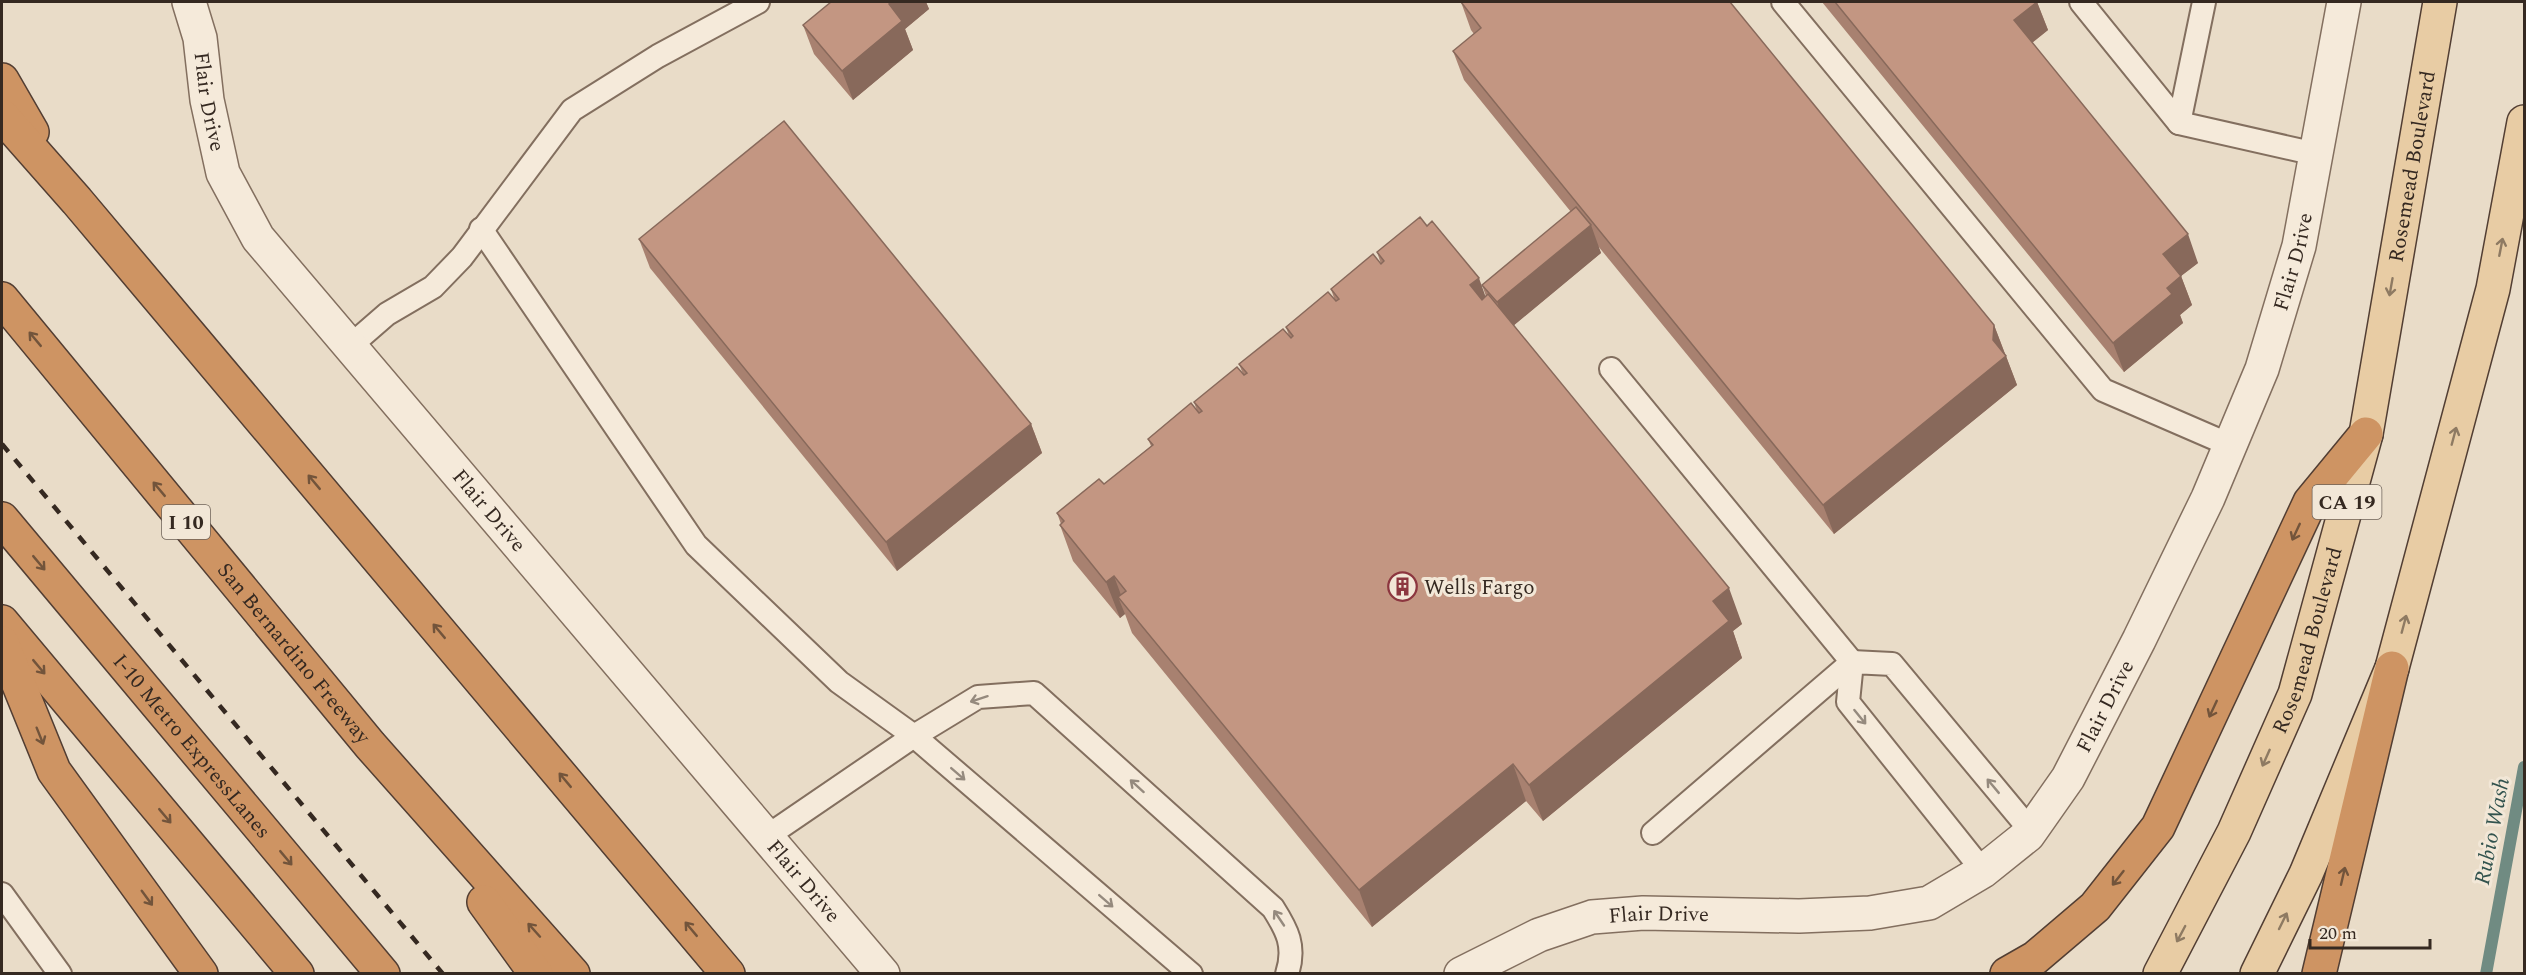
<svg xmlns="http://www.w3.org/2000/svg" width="2526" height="975" font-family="Spectral,serif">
	<rect width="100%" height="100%" fill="#e9dcc8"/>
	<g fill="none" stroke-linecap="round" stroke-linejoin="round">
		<!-- stream -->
		<path stroke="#708b82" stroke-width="12" d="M2486 974 2524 767"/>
		<defs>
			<g id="service">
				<path d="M1783 2 2103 390 2230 445"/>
				<path d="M2081 2 2179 123"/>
				<path d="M2204 2 2179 123 2316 154"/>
				<path d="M481 229 696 545 839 682 914 736 1191 974"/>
				<path d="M349 347 387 314 433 287 462 257 572 110 658 56 758 2"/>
				<path d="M1611 369 1852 662 1653 833"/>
				<path d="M766 837 914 736 978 697 1034 693 1273 908C1287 930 1296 946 1287 974"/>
				<path d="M1983 871 1848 702 1852 662 1892 664 2031 831"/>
				<path d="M2 894 60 974"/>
			</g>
			<g id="tertiary">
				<path id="s1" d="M189 2 200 38 207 100 223 173 258 238 883 974"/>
				<path id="s2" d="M1461 974 1539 935 1592 917 1643 913 1799 916 1870 913 1929 903 1983 871 2028 835 2068 778 2139 640 2208 498 2262 369 2299 246 2344 2"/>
			</g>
			<g id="primary">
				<path id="s3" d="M2160 974 2234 832 2295 694 2366 434 2440 2"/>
				<path d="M2257 974 2306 874 2392 668 2493 289 2524 122"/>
			</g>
			<g id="motorway">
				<path d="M2 80 32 132"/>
				<path d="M2 116 77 201 728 974"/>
				<path id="s4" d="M2 299 370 745 573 974"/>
				<path id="s5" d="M2 519 383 974"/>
				<path d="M2 622 297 974"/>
				<path d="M2 643 54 771 201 974"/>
				<path d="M484 902 536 974"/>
				<path d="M2007 974 2035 958 2095 907 2158 827 2310 502 2366 434"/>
				<path d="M2319 974 2392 668"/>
			</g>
		</defs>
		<!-- service casing -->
		<use href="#service" stroke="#836f5f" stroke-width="26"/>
		<!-- tertiary casing -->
		<use href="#tertiary" stroke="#836f5f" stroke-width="36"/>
		<!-- primary casing -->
		<use href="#primary" stroke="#523e33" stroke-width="36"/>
		<!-- motorway casing -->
		<use href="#motorway" stroke="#523e33" stroke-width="36"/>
		<!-- service -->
		<use href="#service" stroke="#f5eada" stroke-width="22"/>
		<!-- tertiary -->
		<use href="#tertiary" stroke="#f5eada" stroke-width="33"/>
		<!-- primary -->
		<use href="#primary" stroke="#e8cca4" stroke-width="33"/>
		<!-- motorway -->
		<use href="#motorway" stroke="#ce9463" stroke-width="33"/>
		<!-- rail -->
		<path stroke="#352921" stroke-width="4.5" stroke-dasharray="10 10" stroke-linecap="butt" d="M2 444 443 974"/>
	</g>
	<!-- wall -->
	<g fill="#a88170">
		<path d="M831 2H926L929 9 905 29 913 50 853 100 814 54 803 25Z"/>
		<path d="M1461 2 1994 325 2017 385 1834 534 1598 246 1601 253 1514 325 1742 624 1733 631 1742 658 1543 821 1526 801 1372 927 1132 633 1125 614 1120 618 1073 561 1060 525 1061 524 1057 513 1104 484 1151 446 1148 439 1197 411 1194 402 1243 374 1239 364 1289 336 1286 327 1335 301 1331 289 1381 264 1377 252 1486 296 1482 285 1571 212 1464 80 1453 51 1474 34 1471 30Z"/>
		<path d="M1822 2H2037L2048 30 2032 43 2198 263 2181 276 2192 305 2180 315 2183 323 2124 372Z"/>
		<path d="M639 239 1031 424 1042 453 897 571 650 268Z"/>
	</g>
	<!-- shaded-wall -->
	<g fill="#88695b">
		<path d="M892 2H926L929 9 905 29 913 50 853 100 842 71 889 4Z"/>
		<path d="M2037 2 2048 30 2024 49 2014 20Z"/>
		<path d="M1591 225 1601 253 1507 331 1497 302Z"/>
		<path d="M2188 234 2198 263 2181 276 2192 305 2180 315 2183 323 2124 372 2113 343 2167 288 2163 254Z"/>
		<path d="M1479 278 1492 315 1470 285Z"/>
		<path d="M1994 325 2005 354 2004 358 2006 356 2017 385 1834 534 1823 505 1993 340Z"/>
		<path d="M1031 424 1042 453 897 571 886 542Z"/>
		<path d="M1114 576 1124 603 1118 597 1125 614 1120 618 1106 582Z"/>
		<path d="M1729 588 1742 624 1733 631 1742 658 1543 821 1529 785 1713 601Z"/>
		<path d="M1513 764 1526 801 1372 927 1359 890Z"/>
	</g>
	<!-- building -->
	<g fill="#c39682" stroke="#88695b" stroke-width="1.5">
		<path d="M831 2H892L889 4 902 21 842 71 803 25Z"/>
		<path d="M1461 2H1730L1994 325 1993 340 2006 356 1823 505 1453 51 1481 28Z"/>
		<path d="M1835 2H2037L2014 20 2188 234 2163 254 2181 276 2167 288 2172 294 2113 343Z"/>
		<path d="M784 121 1031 424 886 542 639 239Z"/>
		<path d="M1576 207 1591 225 1497 302 1482 285Z"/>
		<path d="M1420 217 1427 226 1432 221 1479 278 1470 285 1482 300 1488 294 1729 588 1713 601 1729 621 1529 785 1513 764 1359 890 1118 597 1126 591 1114 576 1106 582 1060 525 1064 521 1057 513 1099 479 1104 484 1153 445 1148 439 1191 403 1199 413 1202 411 1194 402 1237 367 1244 375 1247 373 1239 364 1283 329 1291 338 1293 336 1286 327 1328 292 1336 301 1339 299 1331 289 1373 254 1381 264 1384 261 1377 252Z"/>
	</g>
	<!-- one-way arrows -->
	<defs><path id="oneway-shaft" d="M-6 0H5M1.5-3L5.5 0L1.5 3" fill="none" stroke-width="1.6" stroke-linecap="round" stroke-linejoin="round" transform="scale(1.5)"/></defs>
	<g stroke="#8e7a62">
		<use href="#oneway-shaft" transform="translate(2501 247) rotate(-79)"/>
		<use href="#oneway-shaft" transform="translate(2391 287) rotate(100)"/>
		<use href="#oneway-shaft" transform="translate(2454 436) rotate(-75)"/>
		<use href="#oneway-shaft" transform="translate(2404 624) rotate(-75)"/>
		<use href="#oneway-shaft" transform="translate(2266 758) rotate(114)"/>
		<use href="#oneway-shaft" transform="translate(2283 921) rotate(-64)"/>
		<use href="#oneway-shaft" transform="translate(2181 934) rotate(118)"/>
	</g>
	<g stroke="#72543b">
		<use href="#oneway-shaft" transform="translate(35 339) rotate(-130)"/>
		<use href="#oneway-shaft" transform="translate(314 482) rotate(-130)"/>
		<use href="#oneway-shaft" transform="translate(159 489) rotate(-130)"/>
		<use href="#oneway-shaft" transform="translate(2296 532) rotate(115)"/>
		<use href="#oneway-shaft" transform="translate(39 563) rotate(50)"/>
		<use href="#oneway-shaft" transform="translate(439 631) rotate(-130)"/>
		<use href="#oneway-shaft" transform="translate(39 667) rotate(50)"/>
		<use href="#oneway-shaft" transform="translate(2213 709) rotate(115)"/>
		<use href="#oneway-shaft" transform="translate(40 736) rotate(68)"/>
		<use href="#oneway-shaft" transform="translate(565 780) rotate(-130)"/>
		<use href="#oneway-shaft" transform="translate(165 816) rotate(50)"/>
		<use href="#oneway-shaft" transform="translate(286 858) rotate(50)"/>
		<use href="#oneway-shaft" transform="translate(2343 876) rotate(-77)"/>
		<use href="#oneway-shaft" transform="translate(2118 878) rotate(128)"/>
		<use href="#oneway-shaft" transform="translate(147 898) rotate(54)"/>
		<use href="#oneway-shaft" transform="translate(691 929) rotate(-130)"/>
		<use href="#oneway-shaft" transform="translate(534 930) rotate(-132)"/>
	</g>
	<g stroke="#958a7e">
		<use href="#oneway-shaft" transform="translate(979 699) rotate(162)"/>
		<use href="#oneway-shaft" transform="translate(1860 717) rotate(51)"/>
		<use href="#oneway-shaft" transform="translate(958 774) rotate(41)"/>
		<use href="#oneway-shaft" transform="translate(1137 786) rotate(-138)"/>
		<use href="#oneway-shaft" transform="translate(1993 786) rotate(-130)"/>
		<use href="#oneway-shaft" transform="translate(1106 901) rotate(41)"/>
		<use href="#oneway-shaft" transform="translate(1279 918) rotate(-124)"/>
	</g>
	<!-- icons -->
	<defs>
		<symbol id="building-ring" viewBox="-11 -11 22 22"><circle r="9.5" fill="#f2e7d7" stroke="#8c363f" stroke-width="1.5"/><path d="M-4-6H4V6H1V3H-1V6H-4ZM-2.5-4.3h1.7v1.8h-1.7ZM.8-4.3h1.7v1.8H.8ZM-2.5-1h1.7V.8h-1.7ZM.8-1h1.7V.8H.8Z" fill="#8c363f"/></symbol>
	</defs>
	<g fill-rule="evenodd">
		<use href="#building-ring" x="1386" y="570" width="33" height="33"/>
	</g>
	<g text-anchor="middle" stroke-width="6" stroke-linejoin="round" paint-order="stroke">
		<!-- shield labels -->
		<g fill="#f2e7d7" stroke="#6e6258" stroke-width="1.5">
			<rect x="2312.5" y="485" width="69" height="34" rx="4.5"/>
			<rect x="162" y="505" width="48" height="34" rx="4.5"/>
		</g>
		<g font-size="20" font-weight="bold" fill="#352921">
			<text x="2347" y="509">CA 19</text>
			<text x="186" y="529">I 10</text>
		</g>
		<!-- street labels -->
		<g font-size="21" fill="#352921" stroke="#f2e7d7">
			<text dy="7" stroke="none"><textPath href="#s1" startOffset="102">Flair Drive</textPath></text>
			<text dy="7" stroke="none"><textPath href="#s3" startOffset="852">Rosemead Boulevard</textPath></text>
			<text dy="7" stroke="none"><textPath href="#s2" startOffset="1236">Flair Drive</textPath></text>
			<text dy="7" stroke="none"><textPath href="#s1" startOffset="606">Flair Drive</textPath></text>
			<text dy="7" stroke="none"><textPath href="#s3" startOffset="366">Rosemead Boulevard</textPath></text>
			<text dy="7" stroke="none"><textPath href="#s4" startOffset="459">San Bernardino Freeway</textPath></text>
			<text dy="7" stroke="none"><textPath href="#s2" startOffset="752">Flair Drive</textPath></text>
			<text dy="7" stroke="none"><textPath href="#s5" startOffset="296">I-10 Metro ExpressLanes</textPath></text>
			<text dy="7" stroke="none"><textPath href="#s1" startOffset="1092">Flair Drive</textPath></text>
			<text dy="7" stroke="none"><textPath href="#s2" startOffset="210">Flair Drive</textPath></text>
		</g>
		<!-- poi labels -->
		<g font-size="21" fill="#352921" stroke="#f2e7d7" text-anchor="start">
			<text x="1424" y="594">Wells Fargo</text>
		</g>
		<!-- water labels -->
		<g font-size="22" font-style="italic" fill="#32534e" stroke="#f2e7d7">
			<text transform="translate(2491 831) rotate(-79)" y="8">Rubio Wash</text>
		</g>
	</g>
	<!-- border -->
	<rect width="2526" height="975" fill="none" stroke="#352921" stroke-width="6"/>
	<!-- scale -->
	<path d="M2310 939v9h120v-9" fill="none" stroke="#352921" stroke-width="3"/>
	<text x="2319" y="939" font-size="18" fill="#352921" stroke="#f2e7d7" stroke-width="4.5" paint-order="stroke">20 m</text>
</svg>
